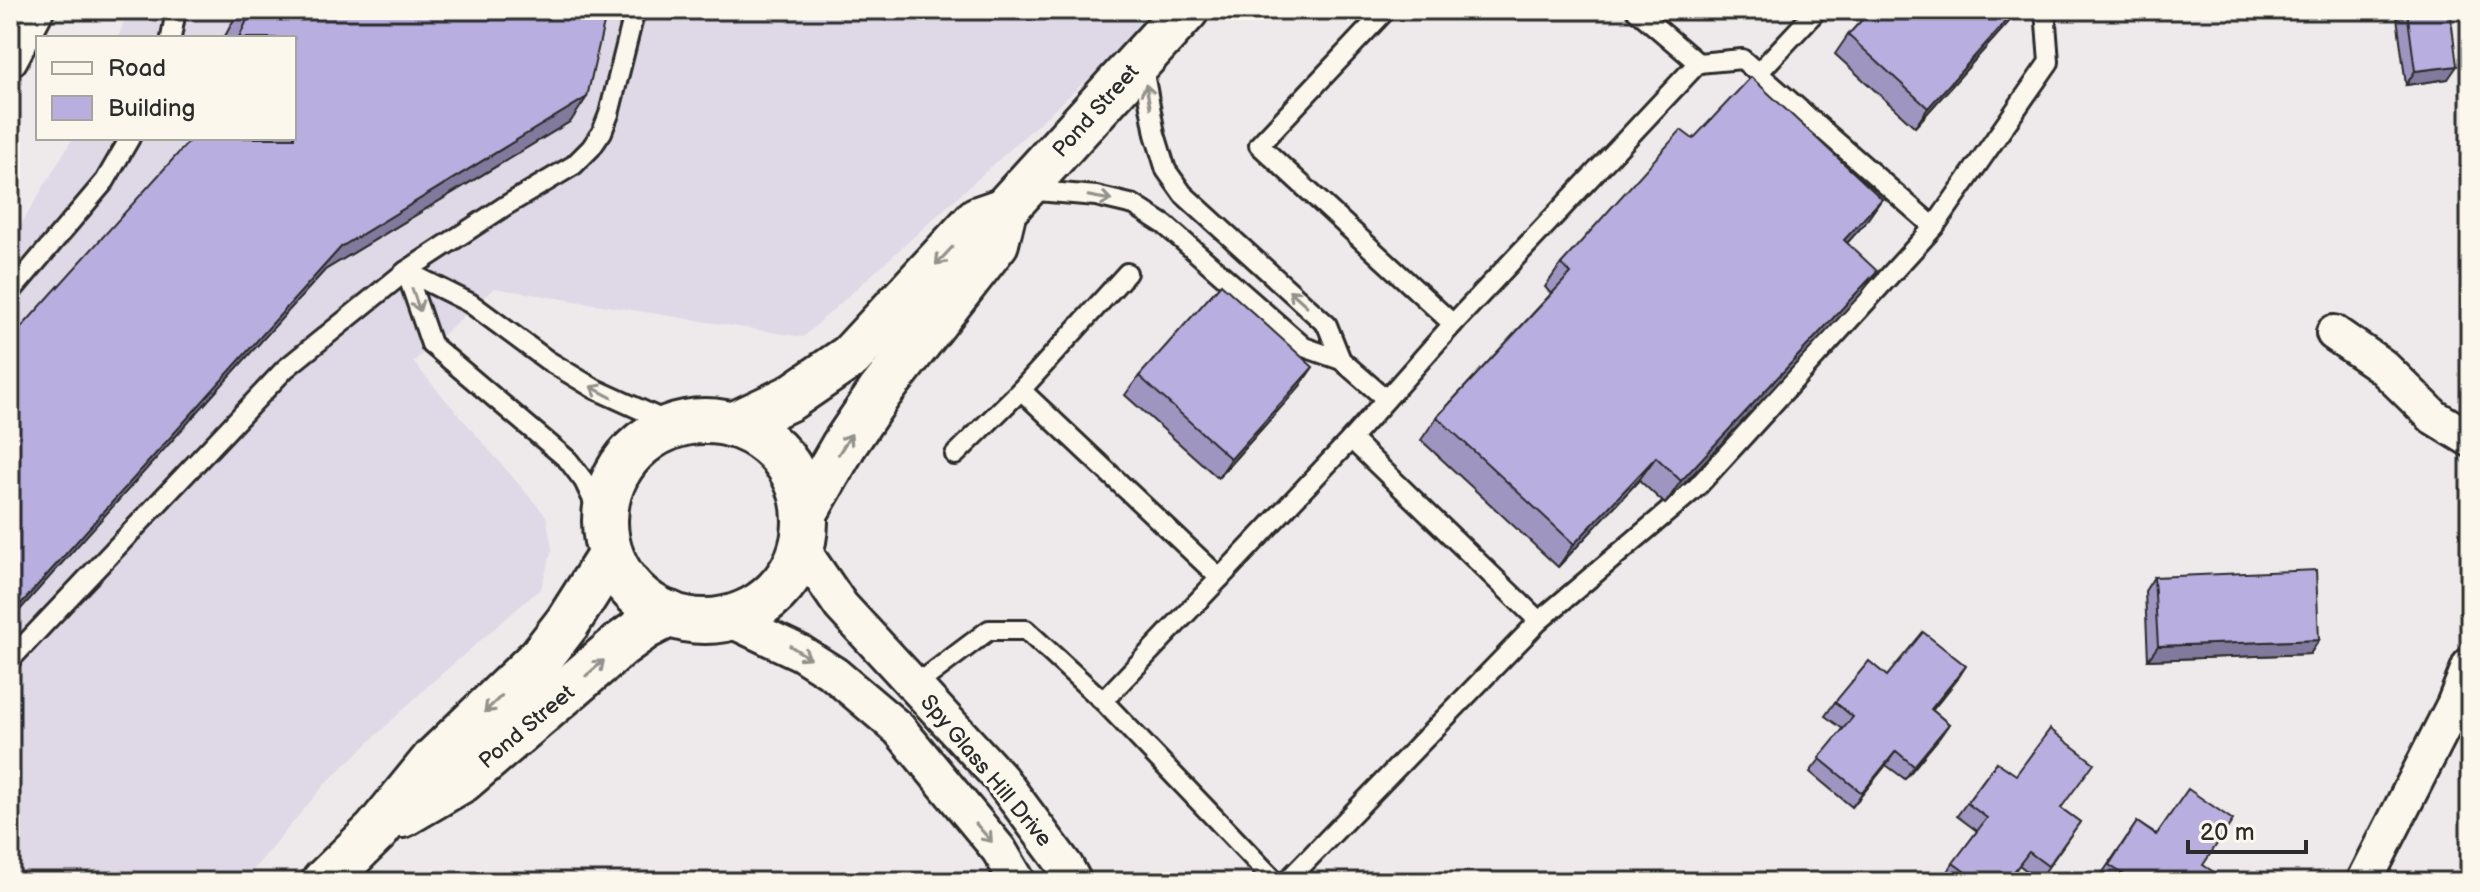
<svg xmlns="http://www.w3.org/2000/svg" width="2480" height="892" font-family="'Balsamiq Sans',sans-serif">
	<rect width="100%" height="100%" fill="#eee9ea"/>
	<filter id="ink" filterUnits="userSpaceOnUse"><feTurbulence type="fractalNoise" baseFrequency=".0125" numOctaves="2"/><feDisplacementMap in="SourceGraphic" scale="16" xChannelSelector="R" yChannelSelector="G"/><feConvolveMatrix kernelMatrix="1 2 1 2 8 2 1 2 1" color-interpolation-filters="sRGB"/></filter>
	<g filter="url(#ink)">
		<!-- built -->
		<path fill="#ded8e7" d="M128 10H1157L1135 36 803 337 494 288 413 362 546 516 552 549 541 588 431 683 325 784 243 882H10V243L73 138H294V38H118Z"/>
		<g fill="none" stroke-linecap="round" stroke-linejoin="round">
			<defs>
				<g id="lane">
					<path d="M1386 10 1259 145 1453 324"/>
					<path d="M171 38 176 10"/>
					<path d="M1142 62 1155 134 1166 170 1183 194 1327 325 1341 360"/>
					<path d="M1758 73 1817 10"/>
					<path d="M1026 190 1096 196 1134 205 1165 225 1304 347 1341 360 1386 399"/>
					<path d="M1934 227 2049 62 2045 10"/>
					<path d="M10 293 105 181 130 138"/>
					<path d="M1021 390 1220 578 1351 439 1453 324 1698 63 1636 10"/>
					<path d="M955 455 1021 390 1127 273"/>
					<path d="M603 521 584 481 568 460 431 344 406 271 470 303 547 360 595 389 672 424"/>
					<path d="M1539 621 1697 487 1934 227 1742 59 1698 63"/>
					<path d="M10 660 285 369 406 271 505 206 574 165 591 148 602 132 609 114 635 10"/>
					<path d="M916 685 989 630H1026L1103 701 1276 882"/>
					<path d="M1103 701 1220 578"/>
					<path d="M1286 882 1539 621 1351 439"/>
				</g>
				<g id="street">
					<path d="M10 59 36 10"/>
					<path d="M2334 333 2382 366 2434 417 2470 439"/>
					<path d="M802 549 841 606 1000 778 1066 867 1074 882"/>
					<path d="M729 619 801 653 834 674 899 729 999 850 1018 882"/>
					<path d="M2364 882 2454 705 2470 665"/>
				</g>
				<g id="primary">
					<circle cx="705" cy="521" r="100"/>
					<path d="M733 425 790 398 851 356 978 219 1004 210"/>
					<path d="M806 511 844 445 880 392 996 243 1004 210 1186 10"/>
					<path d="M402 815 462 780 620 645 645 627 670 614"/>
					<path d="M324 882 376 831 434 760 541 657 568 622 610 556"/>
				</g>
			</defs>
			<!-- lane casing -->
			<use href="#lane" stroke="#2b2b2b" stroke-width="24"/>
			<!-- street casing -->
			<use href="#street" stroke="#2b2b2b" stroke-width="40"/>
			<!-- primary casing -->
			<use href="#primary" stroke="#2b2b2b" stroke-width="50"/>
			<!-- lane -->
			<use href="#lane" stroke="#fbf7ec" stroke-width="18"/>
			<!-- street -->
			<use href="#street" stroke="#fbf7ec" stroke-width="34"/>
			<!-- primary -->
			<use href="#primary" stroke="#fbf7ec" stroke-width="44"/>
		</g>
		<!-- wall -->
		<g fill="#9e96c1" stroke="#2b2b2b" stroke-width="2">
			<path d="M239 10H607L571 121 325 270 10 621V340L294 38H224Z"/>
			<path d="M1871 10H2017L2008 23 1915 127 1835 54 1848 35Z"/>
			<path d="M2396 10H2450L2448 79 2406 85Z"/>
			<path d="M1693 139 1865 223 1847 243 1861 294 1665 504 1639 480 1558 567 1421 440 1437 417 1551 294 1545 287 1561 264Z"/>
			<path d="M1139 376 1300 386 1218 478 1125 395Z"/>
			<path d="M2154 577 2319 640 2310 654 2148 660 2145 591Z"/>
			<path d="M1887 676 1957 680 1932 710 1949 724 1905 779 1886 765 1852 807 1810 772 1843 729 1825 716 1835 702Z"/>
			<path d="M1997 762 2080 822 2039 880 2019 865 2007 882H1951L1944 876 1977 831 1957 816Z"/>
			<path d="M2137 822 2203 865 2216 882H2105L2099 878Z"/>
		</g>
		<!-- shaded-wall -->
		<g fill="#817a9d" stroke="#2b2b2b" stroke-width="2">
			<path d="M2016 10H2017L2008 23 1915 127 1928 108Z"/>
			<path d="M2457 66 2448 79 2406 85 2415 71Z"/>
			<path d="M587 97 571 121 325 270 10 621V616L341 247Z"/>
			<path d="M1882 199 1865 223 1828 264 1844 240Z"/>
			<path d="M1877 271 1861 294 1665 504 1681 481Z"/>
			<path d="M1313 367 1300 386 1218 478 1231 459Z"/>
			<path d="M1656 457 1639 480 1558 567 1574 544Z"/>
			<path d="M2319 640 2310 654 2148 660 2158 646Z"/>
			<path d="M1966 666 1957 680 1922 723 1931 709Z"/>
			<path d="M1949 724 1940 737 1905 779 1914 766Z"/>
			<path d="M1896 751 1886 765 1852 807 1862 793Z"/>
		</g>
		<!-- building -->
		<g fill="#b8afe0" stroke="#2b2b2b" stroke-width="2">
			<path d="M243 10H607L587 97 341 247 10 616V340L192 138H294V38H239L247 20 240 17Z"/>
			<path d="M1871 10H2016L1928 108 1848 35Z"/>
			<path d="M2407 10H2450L2457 66 2415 71Z"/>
			<path d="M1751 77 1882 199 1844 240 1877 271 1681 481 1656 457 1574 544 1437 417 1571 273 1561 264 1681 130 1693 139Z"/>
			<path d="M1221 284 1313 367 1231 459 1139 376Z"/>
			<path d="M2316 570 2319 640 2158 646 2154 577Z"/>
			<path d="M1923 632 1966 666 1931 709 1949 724 1914 766 1896 751 1862 793 1819 758 1853 717 1835 702 1869 661 1887 676Z"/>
			<path d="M2050 729 2094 763 2061 808 2080 822 2048 866 2029 852 2006 882H1979L1953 863 1987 818 1967 803 1997 762 2016 775Z"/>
			<path d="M2188 789 2233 820 2203 865 2220 876 2216 882H2126L2129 878 2109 865 2137 822 2156 835Z"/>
		</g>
		<!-- one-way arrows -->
		<defs><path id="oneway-shaft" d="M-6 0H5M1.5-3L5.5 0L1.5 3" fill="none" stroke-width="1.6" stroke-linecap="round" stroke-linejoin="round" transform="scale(2)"/></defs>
		<g stroke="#93918c">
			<use href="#oneway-shaft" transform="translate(1148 96) rotate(-101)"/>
			<use href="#oneway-shaft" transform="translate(1100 198) rotate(10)"/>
			<use href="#oneway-shaft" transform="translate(944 256) rotate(133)"/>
			<use href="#oneway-shaft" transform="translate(1298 298) rotate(-138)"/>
			<use href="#oneway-shaft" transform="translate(416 300) rotate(71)"/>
			<use href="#oneway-shaft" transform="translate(601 392) rotate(-152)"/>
			<use href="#oneway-shaft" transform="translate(845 444) rotate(-57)"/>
			<use href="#oneway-shaft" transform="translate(800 652) rotate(32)"/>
			<use href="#oneway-shaft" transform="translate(595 668) rotate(-41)"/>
			<use href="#oneway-shaft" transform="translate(493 704) rotate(136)"/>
			<use href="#oneway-shaft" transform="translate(984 833) rotate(49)"/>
		</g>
	</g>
	<g text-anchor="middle" stroke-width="7" stroke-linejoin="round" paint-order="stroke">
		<!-- street labels -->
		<g font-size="22" fill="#2b2b2b" stroke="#fbf7ec">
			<text transform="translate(1095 110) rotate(-48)" y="8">Pond Street</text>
			<text transform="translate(526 726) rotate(-40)" y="8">Pond Street</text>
			<text transform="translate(987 770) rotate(50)" y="8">Spy Glass Hill Drive</text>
		</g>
	</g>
	<!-- margin -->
	<rect width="2480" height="892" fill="none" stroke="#fbf7ec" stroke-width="40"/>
	<rect x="20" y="20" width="2440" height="852" fill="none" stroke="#2b2b2b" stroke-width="3" filter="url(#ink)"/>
	<!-- legend -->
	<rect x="36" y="36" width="260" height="104" fill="#fbf7ec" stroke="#a8a59f" stroke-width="2"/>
	<rect x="52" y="62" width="40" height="12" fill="#fbf7ec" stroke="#a8a59f" stroke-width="2"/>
	<text x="108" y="76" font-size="24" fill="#2b2b2b">Road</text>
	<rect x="52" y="96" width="40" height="24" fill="#b8afe0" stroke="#a8a59f" stroke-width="2"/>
	<text x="108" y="116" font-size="24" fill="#2b2b2b">Building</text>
	<!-- scale -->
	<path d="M2188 840v12h118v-12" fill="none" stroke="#2b2b2b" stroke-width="4"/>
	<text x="2200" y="840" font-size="24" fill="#2b2b2b" stroke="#fbf7ec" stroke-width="6" paint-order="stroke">20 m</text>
</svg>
